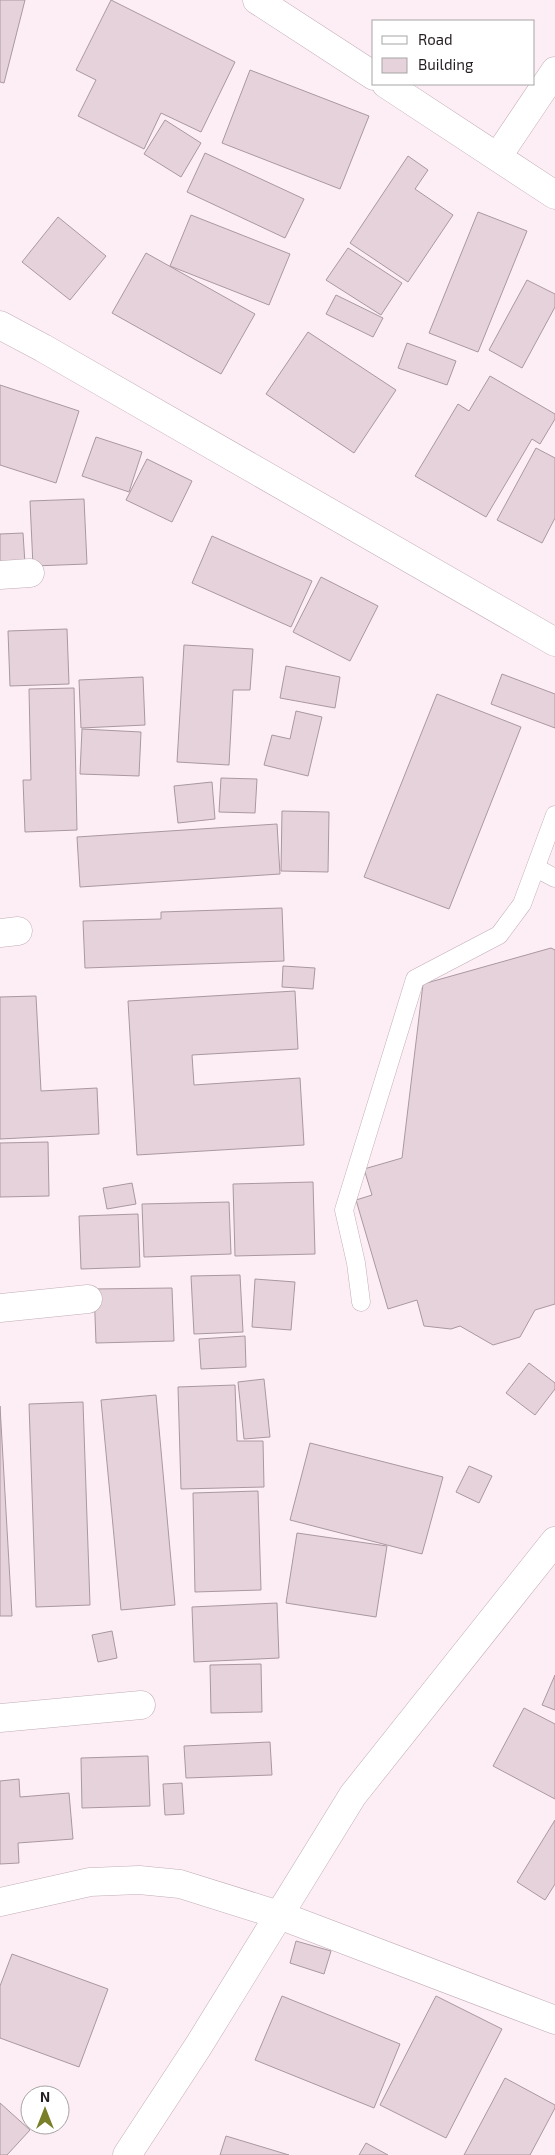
<svg xmlns="http://www.w3.org/2000/svg" width="555" height="2155" font-family="'Exo 2',sans-serif">
	<rect width="100%" height="100%" fill="#fdedf4"/>
	<!-- building -->
	<g fill="#e6d2db" stroke="#aa98a1">
		<path d="M0 0H25L4 83 0 82Z"/>
		<path d="M111 0 235 62 201 132 161 113 144 149 78 116 96 80 76 70Z"/>
		<path d="M250 70 369 116 340 189 222 143Z"/>
		<path d="M165 120 201 143 181 177 144 154Z"/>
		<path d="M205 153 304 199 285 238 187 192Z"/>
		<path d="M408 156 428 170 415 189 453 215 408 282 350 243Z"/>
		<path d="M478 212 527 231 478 352 429 333Z"/>
		<path d="M191 215 290 254 269 305 170 266Z"/>
		<path d="M58 217 106 256 70 300 22 262Z"/>
		<path d="M348 248 402 283 381 315 326 280Z"/>
		<path d="M146 253 255 314 221 374 112 313Z"/>
		<path d="M527 280 555 294V307L522 368 489 350Z"/>
		<path d="M336 295 383 318 373 337 326 314Z"/>
		<path d="M308 332 396 390 354 453 266 394Z"/>
		<path d="M407 343 456 361 447 385 398 368Z"/>
		<path d="M490 376 555 414V419L540 444 532 439 486 517 415 476 458 404 469 411Z"/>
		<path d="M0 385 79 411 56 483 0 465Z"/>
		<path d="M96 437 142 452 129 492 82 476Z"/>
		<path d="M536 448 555 458V518L542 543 497 520Z"/>
		<path d="M147 459 192 481 172 522 126 500Z"/>
		<path d="M84 499 87 564 33 566 30 501Z"/>
		<path d="M23 533 25 564 0 566V534Z"/>
		<path d="M212 536 312 581 291 627 192 583Z"/>
		<path d="M321 577 378 606 350 661 293 632Z"/>
		<path d="M67 629 69 684 10 686 8 631Z"/>
		<path d="M184 645 253 649 250 690H233L229 765 177 762Z"/>
		<path d="M286 666 340 677 335 708 280 698Z"/>
		<path d="M502 674 555 694V728L491 704Z"/>
		<path d="M143 677 145 725 81 728 79 680Z"/>
		<path d="M74 688 77 830 25 832 23 780H31L29 689Z"/>
		<path d="M437 694 521 727 449 909 364 877Z"/>
		<path d="M296 711 322 717 308 776 264 765 272 735 290 739Z"/>
		<path d="M82 729 141 732 139 776 80 774Z"/>
		<path d="M221 778 257 779 255 813 219 812Z"/>
		<path d="M212 782 215 819 178 823 174 786Z"/>
		<path d="M282 811 329 812 328 872 281 871Z"/>
		<path d="M277 824 280 874 80 887 77 837Z"/>
		<path d="M282 908 284 961 85 968 83 921 161 919V912Z"/>
		<path d="M551 948 555 950V1304L535 1310 520 1337 493 1345 460 1326 451 1329 424 1326 417 1300 388 1309 356 1200 372 1195 364 1169 402 1158 423 984Z"/>
		<path d="M283 966 315 968 313 989 282 987Z"/>
		<path d="M295 991 298 1049 192 1055 194 1085 300 1078 304 1145 137 1155 128 1001Z"/>
		<path d="M36 996 41 1091 97 1088 99 1134 0 1139V997Z"/>
		<path d="M48 1142 49 1196 0 1197V1143Z"/>
		<path d="M313 1182 315 1254 235 1256 233 1184Z"/>
		<path d="M132 1183 136 1204 107 1209 103 1188Z"/>
		<path d="M229 1202 231 1254 144 1257 142 1204Z"/>
		<path d="M138 1214 140 1267 81 1269 79 1216Z"/>
		<path d="M240 1275 243 1332 194 1334 191 1276Z"/>
		<path d="M255 1279 295 1282 291 1330 252 1327Z"/>
		<path d="M172 1288 174 1341 96 1343 94 1289Z"/>
		<path d="M245 1336 246 1367 201 1369 199 1339Z"/>
		<path d="M529 1363 555 1383V1389L535 1415 506 1393Z"/>
		<path d="M264 1379 270 1437 244 1439 238 1382Z"/>
		<path d="M235 1385 237 1441H263L264 1487 181 1489 178 1387Z"/>
		<path d="M156 1395 175 1605 121 1610 101 1400Z"/>
		<path d="M83 1402 90 1605 36 1607 29 1404Z"/>
		<path d="M0 1406 12 1616H0Z"/>
		<path d="M310 1443 443 1477 422 1554 290 1520Z"/>
		<path d="M469 1466 492 1476 479 1503 456 1492Z"/>
		<path d="M258 1491 261 1590 195 1592 193 1493Z"/>
		<path d="M297 1533 387 1546 376 1617 286 1603Z"/>
		<path d="M277 1603 279 1658 194 1662 192 1607Z"/>
		<path d="M112 1631 117 1658 98 1662 92 1635Z"/>
		<path d="M261 1664 262 1712 211 1713 210 1665Z"/>
		<path d="M555 1675V1710L542 1705Z"/>
		<path d="M524 1708 555 1724V1799L493 1766Z"/>
		<path d="M270 1742 272 1775 186 1778 184 1746Z"/>
		<path d="M148 1756 150 1806 82 1808 81 1758Z"/>
		<path d="M19 1779 20 1797 69 1793 73 1839 18 1843 19 1863 0 1864V1781Z"/>
		<path d="M182 1783 184 1814 165 1815 163 1784Z"/>
		<path d="M555 1820V1884L545 1900 517 1882Z"/>
		<path d="M296 1941 331 1951 324 1974 290 1963Z"/>
		<path d="M12 1954 108 1989 79 2067 0 2038V1986Z"/>
		<path d="M282 1996 400 2044 374 2108 255 2060Z"/>
		<path d="M436 1996 502 2029 446 2138 380 2105Z"/>
		<path d="M505 2078 555 2105V2108L530 2155H464Z"/>
		<path d="M0 2103 30 2130 7 2155H0Z"/>
		<path d="M226 2136 289 2155H220Z"/>
		<path d="M366 2143 388 2155H359Z"/>
	</g>
	<g fill="none" stroke-linecap="round" stroke-linejoin="round">
		<defs>
			<g id="lane">
				<path d="M536 868 555 878"/>
				<path d="M361 1302 356 1263 344 1210 415 979 499 935 522 904 555 815"/>
			</g>
			<g id="street">
				<path d="M257 0 374 76"/>
				<path d="M386 84 555 195"/>
				<path d="M498 156 555 71"/>
				<path d="M0 325 43 348 555 642"/>
				<path d="M0 575 30 573"/>
				<path d="M0 933 18 931"/>
				<path d="M0 1308 88 1299"/>
				<path d="M0 1718 141 1705"/>
				<path d="M0 1902 90 1882 139 1880 180 1884 279 1915 555 2020"/>
				<path d="M127 2155 199 2045 353 1795 555 1541"/>
			</g>
		</defs>
		<!-- lane casing -->
		<use href="#lane" stroke="#c1aeb7" stroke-width="19"/>
		<!-- street casing -->
		<use href="#street" stroke="#c1aeb7" stroke-width="29"/>
		<!-- lane -->
		<use href="#lane" stroke="#fff" stroke-width="18"/>
		<!-- street -->
		<use href="#street" stroke="#fff" stroke-width="28"/>
	</g>
	<!-- legend -->
	<rect x="372" y="20" width="162" height="65" fill="#ffffff" stroke="#a7a5a6"/>
	<rect x="382" y="36" width="25" height="8" fill="#ffffff" stroke="#a7a5a6"/>
	<text x="418" y="45" font-size="15" fill="#241d21">Road</text>
	<rect x="382" y="58" width="25" height="15" fill="#e6d2db" stroke="#a7a5a6"/>
	<text x="418" y="70" font-size="15" fill="#241d21">Building</text>
	<!-- north arrow -->
	<g transform="translate(45 2110)"><circle r="24" fill="#ffffff" stroke="#a7a5a6"/>
	<path d="M0-4L9 19L0 12L-9 19Z" fill="#797f29"/>
	<text y="-8" font-size="14" font-weight="bold" text-anchor="middle" fill="#241d21">N</text>
	</g>
</svg>
